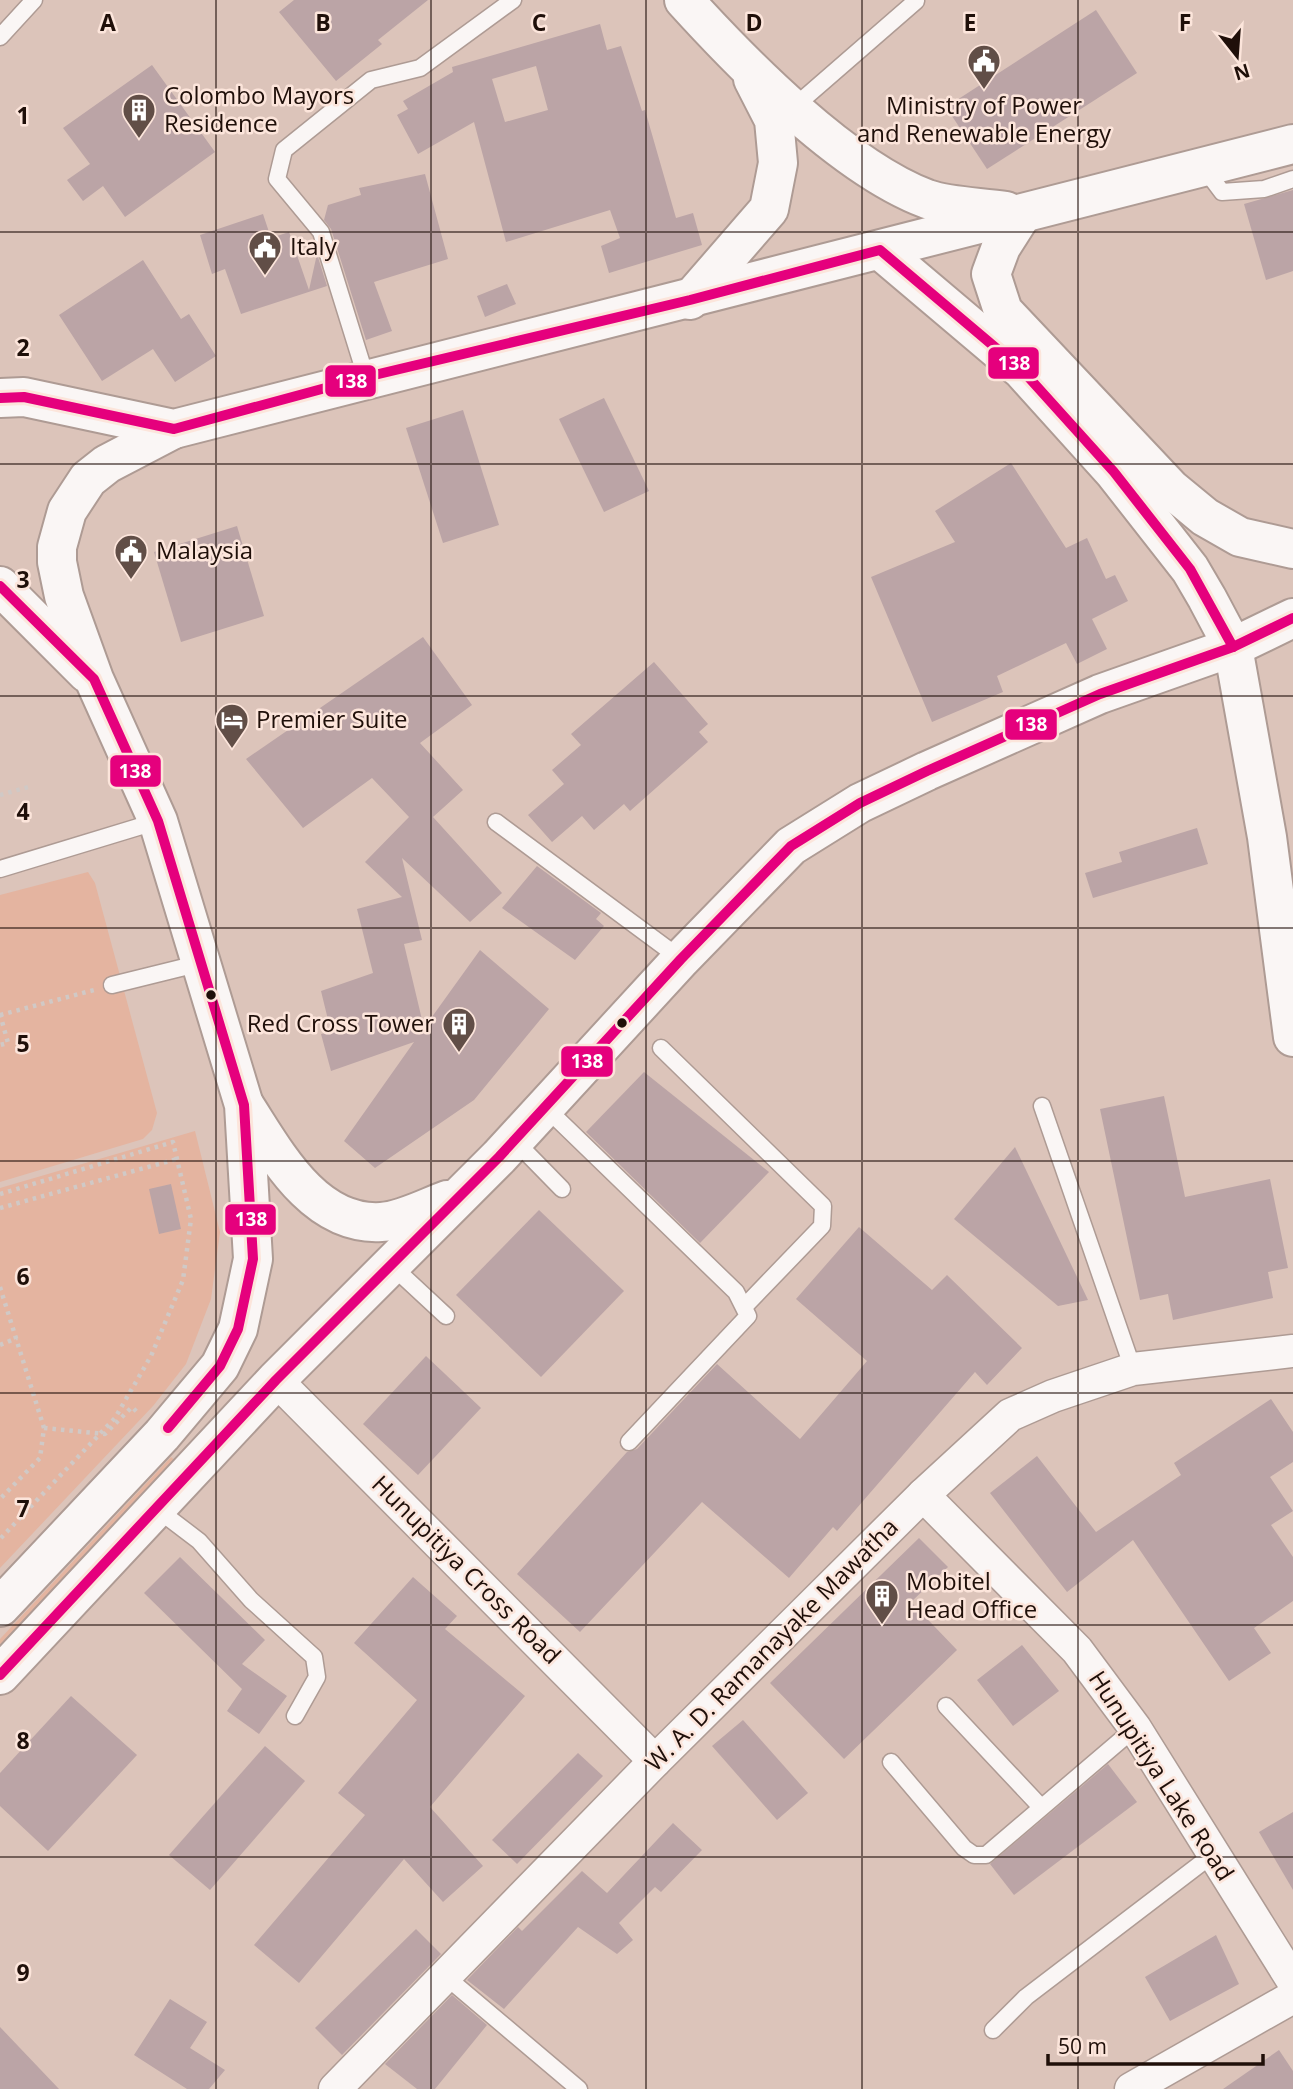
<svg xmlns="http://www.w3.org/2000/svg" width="1293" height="2089" font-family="'Open Sans',sans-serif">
	<rect width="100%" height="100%" fill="#dcc4ba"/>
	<!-- green -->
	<g fill="#e4b4a0">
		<path d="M88 872 95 883 157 1113 152 1130 143 1139 0 1182V895Z"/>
		<path d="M195 1131 220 1232 211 1299 186 1364 153 1406 0 1568V1188Z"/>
		<path d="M171 1457 179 1464 0 1654V1639Z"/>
	</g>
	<!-- building -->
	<g fill="#bba4a6" fill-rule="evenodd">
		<path d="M294 0H428L378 40 382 44 336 81 279 12Z"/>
		<path d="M1096 10 1137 73 987 169 946 107Z"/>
		<path d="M600 24 607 50 621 46 642 111 645 110 676 218 693 213 702 245 609 273 601 246 620 238 610 210 506 242 474 122 418 154 397 115 408 109 403 101 453 72 452 67ZM536 66 548 110 505 122 492 79Z"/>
		<path d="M152 65 215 152 125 217 103 186 83 201 67 180 90 164 63 128Z"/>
		<path d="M425 174 448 259 374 282 392 331 366 340 331 229 324 220 328 205 361 195 359 188Z"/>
		<path d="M1293 190V271L1266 280 1244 204Z"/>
		<path d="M263 214 271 238 289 232 309 290 317 254 327 286 241 314 225 269 212 274 200 235Z"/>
		<path d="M143 260 181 319 189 314 216 356 175 382 153 349 102 381 59 315Z"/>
		<path d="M507 284 516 304 485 317 477 296Z"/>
		<path d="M604 398 649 491 604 512 559 419Z"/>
		<path d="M463 410 499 525 443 543 406 428Z"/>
		<path d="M1011 463 1066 548 1087 538 1106 579 1115 575 1128 601 1092 619 1107 649 1077 664 1066 643 997 676 1003 692 932 722 871 577 955 542 935 511Z"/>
		<path d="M237 526 264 616 181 642 154 552Z"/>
		<path d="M423 637 472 705 420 743 463 790 433 817 502 893 470 922 402 858 422 940 404 944 424 1028 480 950 549 1009 474 1100 375 1168 344 1141 414 1042 331 1071 321 1034 331 1032 321 991 373 973 357 909 402 897 365 862 409 817 372 778 303 828 246 759Z"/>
		<path d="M654 662 708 724 699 732 708 742 630 811 624 804 594 830 582 816 552 842 528 815 564 784 552 770 581 745 571 734Z"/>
		<path d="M1197 828 1208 864 1093 898 1085 873 1122 862 1119 852Z"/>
		<path d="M537 866 601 913 596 919 604 926 575 960 502 908Z"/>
		<path d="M644 1072 769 1172 700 1243 586 1132Z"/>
		<path d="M1164 1096 1185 1197 1270 1179 1288 1268 1268 1272 1273 1298 1173 1320 1168 1294 1140 1300 1100 1109Z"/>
		<path d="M1015 1147 1088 1300 1058 1306 954 1219Z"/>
		<path d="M171 1184 181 1229 159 1234 149 1189Z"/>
		<path d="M539 1210 624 1291 541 1377 456 1295Z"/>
		<path d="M859 1227 932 1290 947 1275 1022 1348 987 1385 975 1372 837 1531 833 1527 789 1578 702 1502 580 1632 517 1574 627 1452 637 1449 717 1364 800 1439 867 1361 796 1299Z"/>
		<path d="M426 1356 481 1408 418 1475 363 1424Z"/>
		<path d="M1271 1399 1293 1432V1462L1270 1477 1293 1511 1271 1525 1293 1557V1601L1254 1628 1271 1653 1229 1681 1133 1540 1067 1592 990 1493 1037 1456 1096 1532 1181 1475 1174 1463Z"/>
		<path d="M919 1538 948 1567 911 1602 957 1650 844 1759 770 1683Z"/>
		<path d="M180 1557 265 1640 242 1664 287 1696 259 1734 227 1711 242 1689 144 1593Z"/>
		<path d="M413 1577 457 1616 445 1629 525 1696 430 1807 483 1866 443 1902 404 1859 299 1983 254 1945 365 1815 338 1793 417 1700 354 1643Z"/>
		<path d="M1022 1645 1059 1691 1013 1726 977 1680Z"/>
		<path d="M71 1696 137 1755 48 1851 0 1806V1773Z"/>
		<path d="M743 1720 808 1793 777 1820 712 1746Z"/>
		<path d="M265 1746 305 1781 210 1890 169 1855Z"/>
		<path d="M578 1753 603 1776 517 1864 492 1840Z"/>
		<path d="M1108 1764 1137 1802 1014 1895 990 1864Z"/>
		<path d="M1293 1812V1890L1259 1832Z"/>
		<path d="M673 1823 702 1850 661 1892 655 1887 619 1923 633 1940 617 1954 578 1927 504 2009 467 1980 518 1927 522 1931 582 1871 607 1893Z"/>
		<path d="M416 1929 441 1954 342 2055 315 2028Z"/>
		<path d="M1216 1935 1239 1984 1170 2021 1145 1977Z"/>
		<path d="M452 1995 487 2025 435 2089H417L385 2064Z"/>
		<path d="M170 1999 207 2022 190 2048 225 2070 209 2089H187L134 2055Z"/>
		<path d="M0 2027 59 2089H0Z"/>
		<path d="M1279 2050 1293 2071V2089H1223Z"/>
	</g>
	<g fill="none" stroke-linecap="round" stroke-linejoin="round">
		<defs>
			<g id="lane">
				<path d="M0 37 34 0"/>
				<path d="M794 107 916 1"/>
				<path d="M1204 168 1222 192 1264 189 1293 179"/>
				<path d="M366 377 321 232 277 179 284 150 371 80 420 68 513 0"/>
				<path d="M496 822 681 959"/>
				<path d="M0 869 158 821"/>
				<path d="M112 985 201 963"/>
				<path d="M661 1048 823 1206 822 1226 745 1306"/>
				<path d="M1042 1106 1133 1369"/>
				<path d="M545 1107 736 1292 748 1316 629 1442"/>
				<path d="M515 1141 562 1189"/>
				<path d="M390 1264 446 1316"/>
				<path d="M157 1509 199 1541 251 1600 314 1657 317 1677 295 1716"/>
				<path d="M946 1706 1040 1806"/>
				<path d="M891 1762 964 1848 974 1855H986L1135 1728"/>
				<path d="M444 1975 579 2089"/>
				<path d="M993 2030 1026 1997 1212 1855"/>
			</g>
			<g id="street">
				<path d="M276 1380 655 1761"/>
				<path d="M923 1495 1077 1650 1135 1728 1293 1981"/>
				<path d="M335 2089 655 1761 923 1495 1010 1415 1053 1396 1133 1369 1293 1351"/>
				<path d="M1131 2089 1293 1997"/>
			</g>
			<g id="secondary">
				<path d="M1022 214 1001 247 991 274 1003 311 1171 489 1205 517 1240 537 1293 549"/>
				<path d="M0 586 87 673"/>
				<path d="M245 1106C276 1154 314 1226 381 1222 402 1221 428 1207 447 1200"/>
				<path d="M0 1607 162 1435 220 1366 238 1329 253 1259 244 1105 158 821 94 679 64 596 57 562V547L67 511 88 479 107 464 174 429"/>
				<path d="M0 1675 276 1380 499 1157 681 959 791 846 860 803 927 771 1100 694 1233 647 1293 618"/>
			</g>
			<g id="highway">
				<path d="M684 0C743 65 844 168 927 199 950 207 981 207 1006 211"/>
				<path d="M880 250 1022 370 1114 472 1190 569 1207 598 1233 647 1267 837 1293 1037"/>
				<path d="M690 300 769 209 778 163 774 120 753 79"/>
				<path d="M0 398 24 397 174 429 1293 144"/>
			</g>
		</defs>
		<!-- lane casing -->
		<use href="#lane" stroke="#ae9b94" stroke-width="19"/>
		<!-- street casing -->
		<use href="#street" stroke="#ae9b94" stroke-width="35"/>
		<!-- secondary casing -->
		<use href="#secondary" stroke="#ae9b94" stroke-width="42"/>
		<!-- highway casing -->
		<use href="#highway" stroke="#ae9b94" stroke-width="42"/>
		<!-- path -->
		<g stroke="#d0c9c6" stroke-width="4.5" stroke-dasharray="3.5 5" stroke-linecap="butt">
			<path d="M0 795 32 786"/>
			<path d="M0 1014 8 1043 0 1045"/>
			<path d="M0 1015 94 990"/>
			<path d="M0 1194 173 1142 191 1219 183 1280 151 1356 115 1418 0 1539"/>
			<path d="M0 1208 177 1159"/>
			<path d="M0 1287 44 1428 40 1458 0 1499"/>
			<path d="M0 1345 17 1338"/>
			<path d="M44 1428 105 1434 132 1407 137 1412"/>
		</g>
		<!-- lane -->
		<use href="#lane" stroke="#faf6f5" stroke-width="16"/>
		<!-- street -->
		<use href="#street" stroke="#faf6f5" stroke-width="32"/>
		<!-- secondary -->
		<use href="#secondary" stroke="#faf6f5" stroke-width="38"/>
		<!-- highway -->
		<use href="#highway" stroke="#faf6f5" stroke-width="38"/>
		<defs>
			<g id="bus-1">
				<path d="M0 398 24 397 174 429 366 377 690 300 880 250 1022 370 1114 472 1190 569 1233 647"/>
				<path d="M0 586 94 679 158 821 244 1105 253 1259 238 1329 220 1366 168 1428"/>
				<path d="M0 1675 276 1380 499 1157 681 959 791 846 860 803 927 771 1100 694 1233 647 1293 618"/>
			</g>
		</defs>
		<!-- bus-1 casing -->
		<use href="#bus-1" stroke="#fce5db" stroke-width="16"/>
		<!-- bus-1 -->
		<use href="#bus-1" stroke="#e5007d" stroke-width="10"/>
	</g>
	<!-- grid -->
	<path fill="none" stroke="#1f0f09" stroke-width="2" stroke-opacity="0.55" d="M216 0V2089M431 0V2089M646 0V2089M862 0V2089M1078 0V2089M0 232H1293M0 464H1293M0 696H1293M0 928H1293M0 1161H1293M0 1393H1293M0 1625H1293M0 1857H1293"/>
	<!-- icons -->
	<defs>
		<symbol id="civic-pin" viewBox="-11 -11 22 30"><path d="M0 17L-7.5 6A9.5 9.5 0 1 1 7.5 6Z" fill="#614e47" stroke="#fce5db"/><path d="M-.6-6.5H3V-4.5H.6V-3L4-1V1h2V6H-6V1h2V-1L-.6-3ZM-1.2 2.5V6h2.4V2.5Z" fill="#fff"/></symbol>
		<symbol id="building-pin" viewBox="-11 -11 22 30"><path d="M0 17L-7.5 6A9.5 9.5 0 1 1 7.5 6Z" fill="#614e47" stroke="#fce5db"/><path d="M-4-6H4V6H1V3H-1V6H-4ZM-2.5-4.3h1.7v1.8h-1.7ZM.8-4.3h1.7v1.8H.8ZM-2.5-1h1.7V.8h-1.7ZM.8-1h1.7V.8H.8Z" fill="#fff"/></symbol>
		<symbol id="hotel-pin" viewBox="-11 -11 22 30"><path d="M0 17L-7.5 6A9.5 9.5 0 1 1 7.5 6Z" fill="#614e47" stroke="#fce5db"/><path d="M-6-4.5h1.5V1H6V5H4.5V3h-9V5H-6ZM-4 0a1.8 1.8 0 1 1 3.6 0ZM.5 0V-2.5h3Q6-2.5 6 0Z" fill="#fff"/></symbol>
	</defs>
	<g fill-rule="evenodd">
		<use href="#civic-pin" x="965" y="42" width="38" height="52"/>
		<use href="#building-pin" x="120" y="91" width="38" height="52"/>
		<use href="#civic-pin" x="246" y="228" width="38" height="52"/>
		<use href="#civic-pin" x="112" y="532" width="38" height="52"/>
		<use href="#hotel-pin" x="213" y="701" width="38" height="52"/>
		<use href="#building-pin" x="440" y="1005" width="38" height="52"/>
		<use href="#building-pin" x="863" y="1577" width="38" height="52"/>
	</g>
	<!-- markers -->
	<g fill="#1f0f09" stroke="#fce5db" stroke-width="2.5">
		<circle cx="211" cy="995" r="6"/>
		<circle cx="622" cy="1023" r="6"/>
	</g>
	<g text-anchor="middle" stroke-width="5" stroke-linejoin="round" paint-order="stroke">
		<!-- poi labels -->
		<g font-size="24" fill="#1f0f09" stroke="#fce5db" text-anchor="start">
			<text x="164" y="104">Colombo Mayors<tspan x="164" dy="28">Residence</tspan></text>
			<text x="984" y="114" text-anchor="middle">Ministry of Power<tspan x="984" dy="28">and Renewable Energy</tspan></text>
			<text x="290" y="255">Italy</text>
			<text x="156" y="559">Malaysia</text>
			<text x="256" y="728">Premier Suite</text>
			<text x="434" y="1032" text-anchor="end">Red Cross Tower</text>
			<text x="906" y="1590">Mobitel<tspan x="906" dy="28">Head Office</tspan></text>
		</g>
		<!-- street labels -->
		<g font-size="24" fill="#1f0f09" stroke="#fce5db">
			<text transform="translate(466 1570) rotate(45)" y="8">Hunupitiya Cross Road</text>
			<text transform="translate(772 1645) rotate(-45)" y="8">W. A. D. Ramanayake Mawatha</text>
			<text transform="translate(1161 1776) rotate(57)" y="8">Hunupitiya Lake Road</text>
		</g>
	</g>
	<g font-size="23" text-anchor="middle" font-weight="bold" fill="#1f0f09" stroke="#fce5db" stroke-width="5" stroke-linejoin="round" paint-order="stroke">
		<text x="108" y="31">A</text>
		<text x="323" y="31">B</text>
		<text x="539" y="31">C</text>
		<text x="754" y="31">D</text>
		<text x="970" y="31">E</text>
		<text x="1185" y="31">F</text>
		<text x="23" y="124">1</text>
		<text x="23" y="356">2</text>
		<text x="23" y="588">3</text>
		<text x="23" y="820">4</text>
		<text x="23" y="1052">5</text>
		<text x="23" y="1285">6</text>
		<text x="23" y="1517">7</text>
		<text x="23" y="1749">8</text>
		<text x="23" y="1981">9</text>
	</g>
	<g stroke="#fce5db" stroke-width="2.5">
		<rect x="987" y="346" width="53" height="34" rx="7" fill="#e5007d"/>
		<rect x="324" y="364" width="53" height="34" rx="7" fill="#e5007d"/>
		<rect x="1004" y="708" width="54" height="33" rx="7" fill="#e5007d"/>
		<rect x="109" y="754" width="53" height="34" rx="7" fill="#e5007d"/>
		<rect x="560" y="1045" width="54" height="33" rx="7" fill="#e5007d"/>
		<rect x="224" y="1203" width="53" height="33" rx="7" fill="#e5007d"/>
	</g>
	<g font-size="19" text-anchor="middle" font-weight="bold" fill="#fff">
		<text x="1014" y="370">138</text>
		<text x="351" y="388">138</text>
		<text x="1031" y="731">138</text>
		<text x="135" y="778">138</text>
		<text x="587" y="1068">138</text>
		<text x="251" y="1226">138</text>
	</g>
	<!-- north arrow -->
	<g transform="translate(1237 56) rotate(163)" stroke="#fce5db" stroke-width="5" paint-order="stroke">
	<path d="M0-5L12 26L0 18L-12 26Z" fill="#1f0f09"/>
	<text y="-10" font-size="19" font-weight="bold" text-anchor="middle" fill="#1f0f09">N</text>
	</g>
	<!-- scale -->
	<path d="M1048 2054v10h215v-10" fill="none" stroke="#1f0f09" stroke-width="3.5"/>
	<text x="1058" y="2054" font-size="21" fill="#1f0f09" stroke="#fce5db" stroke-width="5" paint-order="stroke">50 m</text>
</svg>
